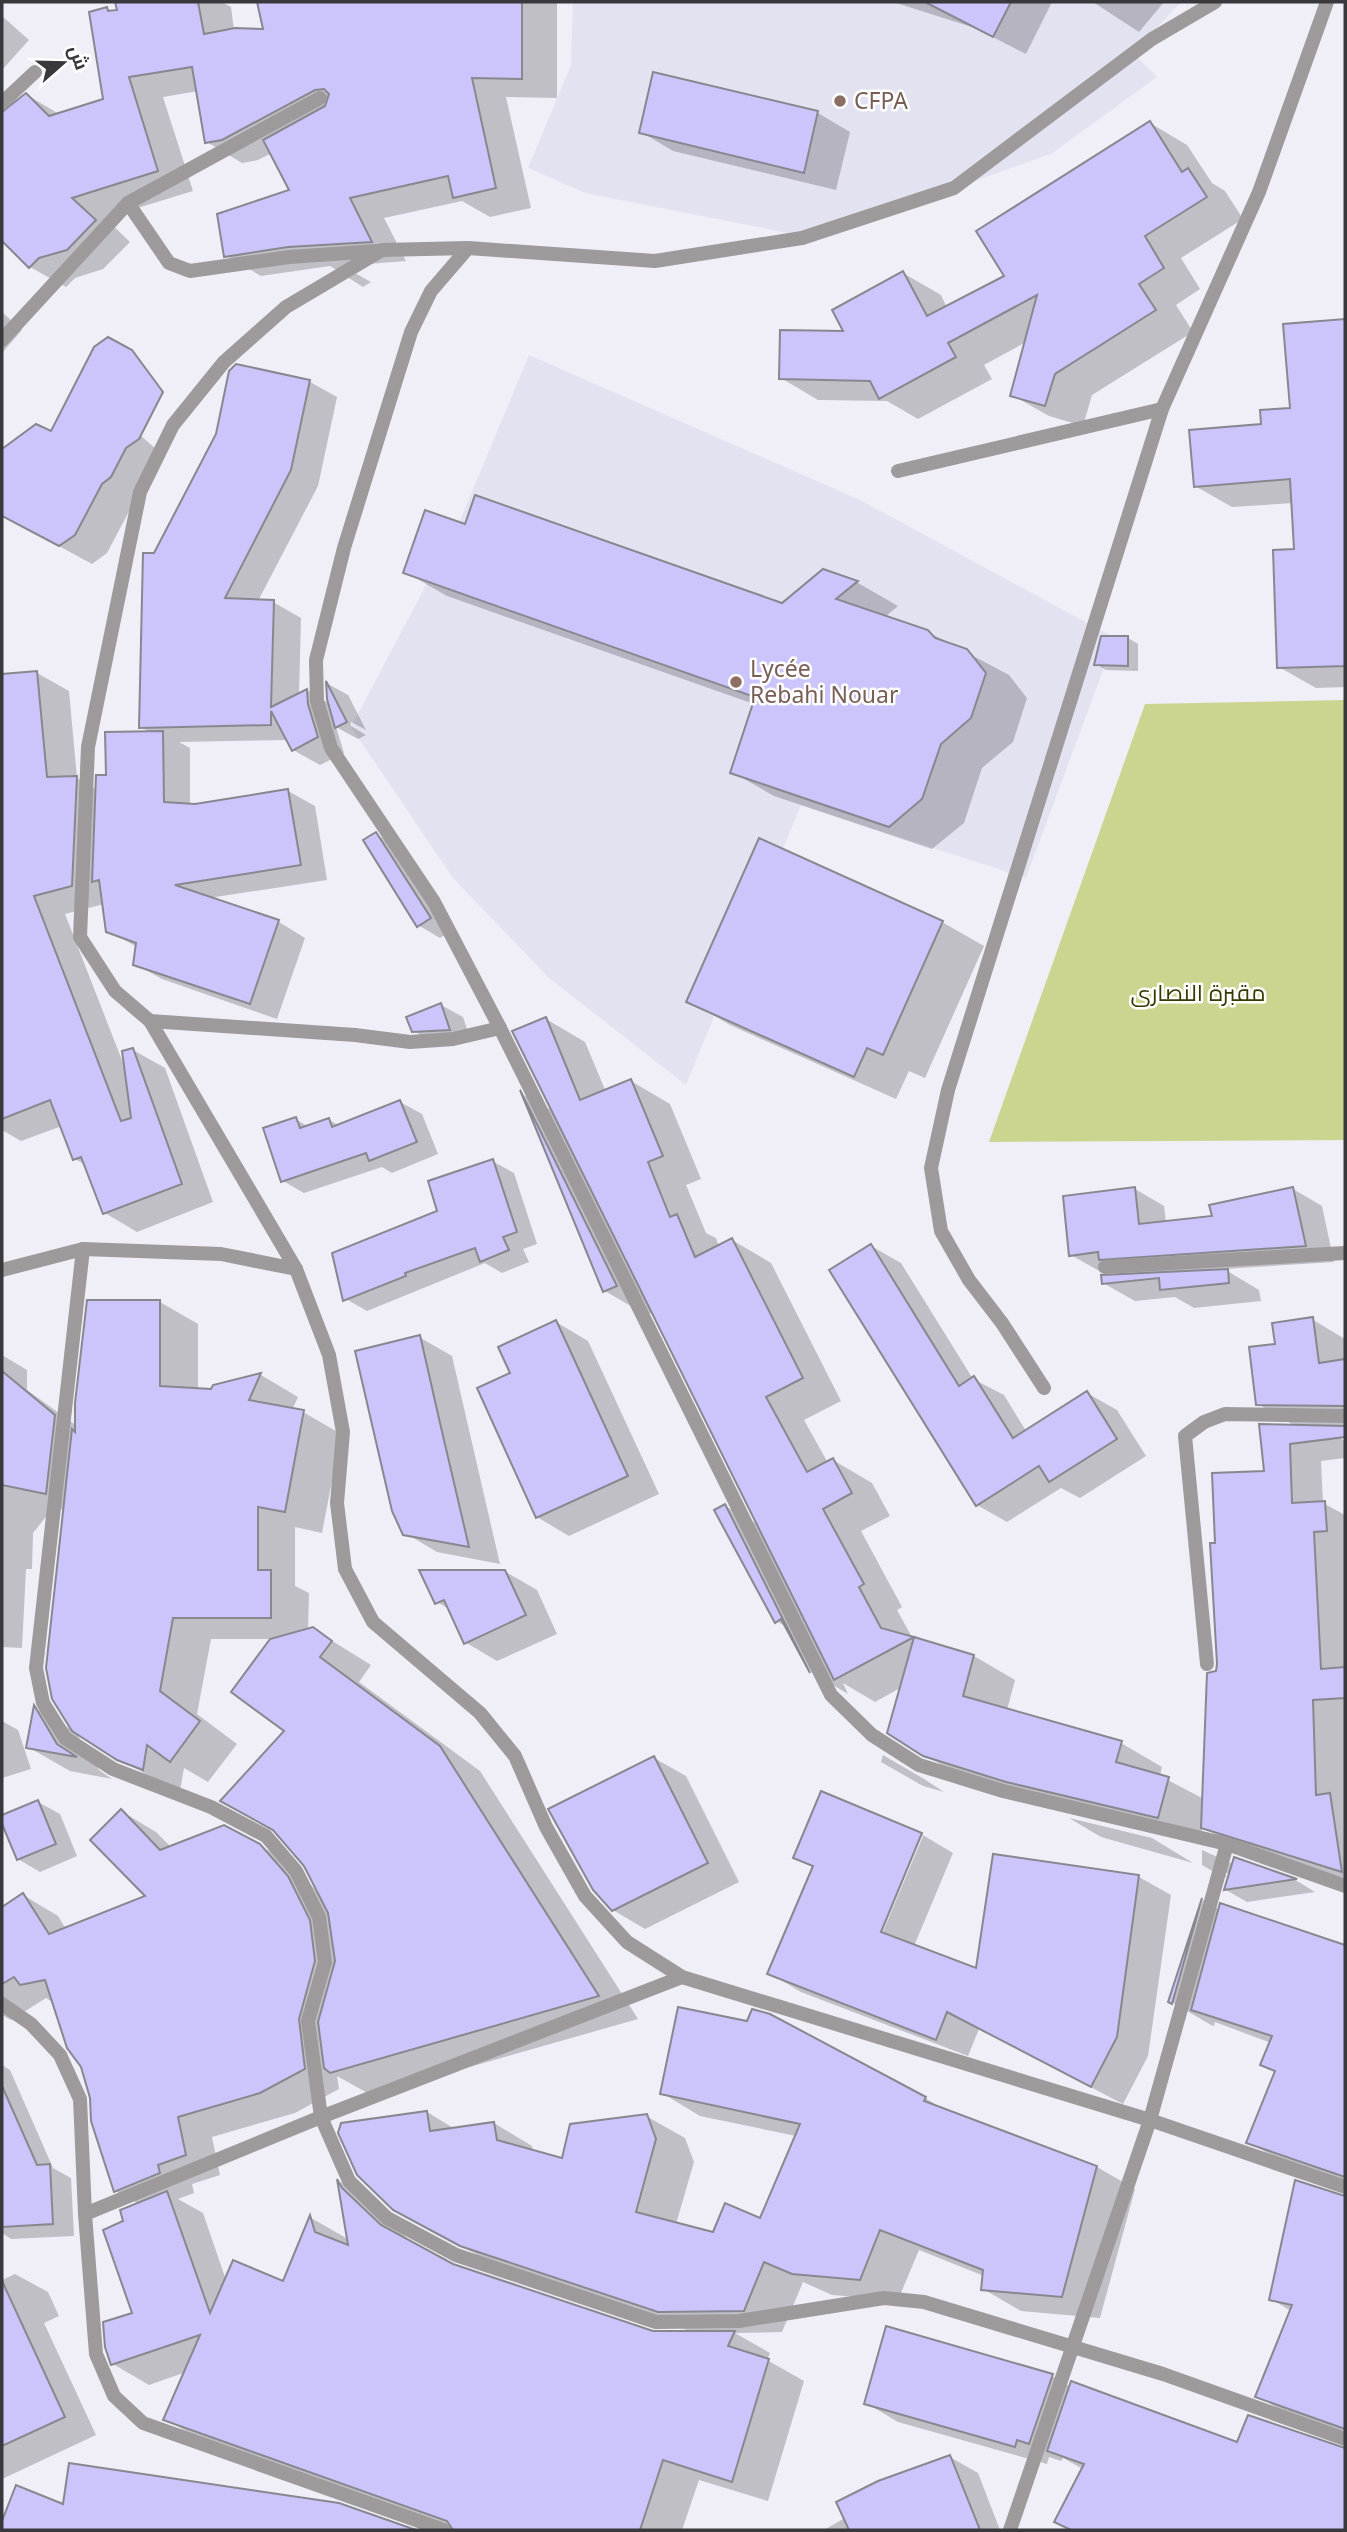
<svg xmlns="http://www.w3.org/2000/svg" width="1347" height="2532" font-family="'Noto Sans',Cairo,sans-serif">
	<rect width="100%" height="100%" fill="#f0eff8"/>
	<!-- built -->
	<g fill="#e3e2f1">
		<path d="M573 2H1181L1133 53 1157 77 1051 154 813 238 585 193 528 168 571 65Z"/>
		<path d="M529 355 860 500 1115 638 1026 878 801 805 686 1085 549 978 453 878 351 727 459 523Z"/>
	</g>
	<!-- green -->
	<path fill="#ccd590" d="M1345 700V1140L989 1142 1145 704Z"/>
	<!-- shadow -->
	<g fill="#0003" fill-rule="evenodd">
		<path d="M117 2H222L231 7 234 30 265 31 259 2H557V98L506 97 531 208 490 217 462 201 384 218 406 261 342 266 371 282 363 287 330 266 261 276 225 255 291 191 272 153 258 160 242 163 207 142 198 91 163 97 193 191 105 218 130 242 103 269 75 278 66 287 30 267 2 239V113L5 114 27 95 59 114 105 100 106 9 119 11Z"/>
		<path d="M893 2H1052L1026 54 975 28Z"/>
		<path d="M1093 2H1164L1139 32Z"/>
		<path d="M2 16 29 40 2 70Z"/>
		<path d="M654 74 818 113 850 132 836 190 673 151 641 132Z"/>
		<path d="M1150 123 1187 145 1212 183 1225 191 1243 219 1181 258 1200 289 1176 305 1193 332 1092 395 1083 426 1049 416 1012 395 1026 342 984 365 992 379 918 419 887 401 818 400 781 378 846 333 903 273 941 295 947 308 1007 276Z"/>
		<path d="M2 312 22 330 2 353Z"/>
		<path d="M1345 321V687L1316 688 1279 667 1296 551 1293 503 1232 507 1195 486 1263 426 1292 409 1285 326Z"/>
		<path d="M310 382 337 397 318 486 258 601 273 602 301 618 299 695 307 690 330 704 328 684 348 695 366 730 351 722V726L366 735 358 739 336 727 344 753 320 765 293 750 288 740 179 742 190 748V805L288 791 315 806 327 880 209 898 279 922 305 938 277 1019 162 979 135 964 137 947 107 930 104 904 65 914 125 1068 133 1050 165 1068 213 1202 137 1232 105 1213 86 1165 75 1159 62 1126 21 1141 2 1130V676L37 673 69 691 77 778 98 790 151 733 141 727 155 555Z"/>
		<path d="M107 406 164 456 134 502 107 553 92 564 2 515V451L36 426 52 433Z"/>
		<path d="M466 526 782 605 823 571 858 583 898 606 885 617 928 632 1009 675 1027 698 1013 742 982 768 964 823 932 849 774 796 732 772 754 704 447 596 405 572Z"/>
		<path d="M1128 638 1138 644V671L1106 670 1096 664Z"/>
		<path d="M376 834 397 847 452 930 440 938 418 925Z"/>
		<path d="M942 922 984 946 925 1078 909 1071 896 1099 730 1025 689 1001Z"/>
		<path d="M441 1005 463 1017 471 1041 436 1044 414 1031Z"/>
		<path d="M546 1019 585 1042 606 1092 631 1081 670 1104 701 1179 686 1185 706 1233 716 1238 719 1247 732 1240 771 1263 841 1401 804 1420 828 1463 833 1460 872 1483 890 1516 861 1531 902 1607 897 1610 913 1639 974 1656 1015 1680 1007 1710 1121 1743 1162 1767 1160 1776 1204 1799 1218 1672 1217 1544 1297 1427 1258 1404 1277 1345 1274 1324 1315 1321 1345 1339V1429L1323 1428 1345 1441V1458L1321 1461 1323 1503 1345 1515V1881L1235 1845 1203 1827 1199 1840 967 1779 924 1755 902 1687 875 1702 843 1683 848 1694 811 1672 787 1627 776 1621 725 1506 759 1525 654 1312 646 1315 605 1291 524 1095 555 1112Z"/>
		<path d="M400 1102 422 1114 438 1154 392 1173 382 1167 304 1193 283 1181 295 1119 309 1127 329 1120 340 1126Z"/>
		<path d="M492 1161 514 1173 537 1244 523 1249 529 1262 502 1273 485 1263 367 1311 346 1299Z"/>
		<path d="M1135 1189 1164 1206 1166 1223 1215 1218 1293 1189 1322 1206 1334 1262 1224 1269 1259 1290 1261 1301 1194 1308 1175 1297 1135 1301 1103 1283 1130 1276 1119 1270 1101 1272 1071 1255Z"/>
		<path d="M871 1246 901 1263 973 1379 1004 1395 1026 1431 1087 1393 1117 1410 1146 1456 1080 1498 1061 1488 1007 1522 977 1505Z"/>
		<path d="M160 1302 198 1324V1390H212L214 1386 261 1375 298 1397 292 1410 303 1412 341 1434 322 1533 295 1527V1586L309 1593 308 1630 313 1629 371 1665 359 1682 480 1771 638 2019 371 2095 337 2076 339 2089 295 2113 212 2137 220 2175 192 2184 194 2193 178 2199 203 2213 226 2280 284 2283 311 2218 348 2239 340 2182 373 2201 378 2210 414 2245 452 2266 653 2333 693 2332 500 2267 433 2231 427 2112 455 2129 494 2123 532 2146 533 2152 563 2160 646 2116 685 2138 694 2162 676 2224 714 2234 761 2220 796 2136 700 2116 662 2093 925 2098 950 2113 1097 2167 1135 2189 1100 2318 1021 2311 983 2289 984 2276 919 2250 898 2300 832 2295 803 2282 782 2332 735 2333 770 2353 767 2360 804 2381 768 2501 699 2480 682 2530H454L201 2440 165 2419 186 2372 149 2385 113 2364 134 2314 125 2222 139 2204 115 2191 83 2066 54 2003 46 1998 11 2020 2 2015V1909L23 1895 58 1916 66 1929 148 1897 121 1811 156 1832 171 1847 259 1845 295 1866 318 1893 272 1639H211L197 1714 237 1744 208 1782 184 1768 180 1790 157 1781 75 1731 99 1770 112 1779 70 1771 28 1747 35 1708 74 1731 65 1510 53 1508 33 1533 32 1569H26L22 1648 2 1647V1355L27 1370V1390L77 1426Z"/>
		<path d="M556 1322 588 1341 659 1494 569 1536 537 1517 512 1374Z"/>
		<path d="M419 1337 452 1356 500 1564 437 1552 405 1533Z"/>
		<path d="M504 1571 537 1590 557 1634 497 1661 465 1642 451 1610 437 1602Z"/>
		<path d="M2 1721 18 1730 31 1769 2 1778Z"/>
		<path d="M883 1755 924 1779 944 1792 923 1786 881 1762Z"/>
		<path d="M654 1758 686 1776 739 1882 645 1929 613 1910Z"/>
		<path d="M38 1802 60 1814 77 1856 40 1872 18 1859Z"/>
		<path d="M1069 1818 1152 1838 1193 1863 1101 1837Z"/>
		<path d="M921 1834 953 1853 914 1946 978 1971 995 1856 1139 1877 1171 1895 1148 2056 1123 2104 979 2029 968 2056 801 1992 769 1973 814 1868 796 1857ZM919 1836H923L879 1941 876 1939Z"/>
		<path d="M1202 1850 1233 1864 1235 1859 1297 1881 1315 1892 1247 1902 1226 1890 1237 1879 1221 1870 1227 1877H1223L1202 1865Z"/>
		<path d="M1203 1900 1220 1910 1222 1905 1345 1947V2184L1284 2163 1249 2142 1276 2073 1262 2065 1271 2043 1215 2022 1214 2026 1211 2025 1170 2001Z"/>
		<path d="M2 2065 10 2070 53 2168 71 2178 74 2236 11 2239 2 2233Z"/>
		<path d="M1345 2197V2435L1293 2417 1257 2396 1291 2311 1271 2299Z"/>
		<path d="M15 2274 48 2292 59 2316 44 2323 96 2435 2 2479V2280Z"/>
		<path d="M1052 2376 1071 2387 1238 2444 1345 2448V2530H1073L1056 2521 1083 2469 1063 2458 1061 2461 1049 2457 1047 2464 898 2422 866 2403Z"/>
		<path d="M950 2457 978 2473 1000 2530H824Z"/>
		<path d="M17 2488 65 2507 375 2517 397 2530H2Z"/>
	</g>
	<!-- building -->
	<g fill="#cbc5fb" stroke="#88878f" stroke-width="2">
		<path d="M115 2H198L204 34 235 28 263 29 257 2H522V79L472 78 496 188 453 198 448 176 350 198 372 242 288 247 224 257 217 214 289 190 263 140 325 106 329 94 324 89 315 90 222 140 205 143 192 67 129 77 158 171 72 198 96 220 67 250 39 258 29 268 2 241V112L26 93 49 116 103 99 89 12 107 7 108 11 117 10Z"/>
		<path d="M925 2H1011L993 37Z"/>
		<path d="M653 72 818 111 804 173 639 133Z"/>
		<path d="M1150 121 1182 172 1188 168 1207 197 1145 236 1164 268 1139 284 1156 310 1055 374 1045 406 1010 396 1037 295 948 343 956 357 879 399 870 381 779 379 780 330 843 331 832 310 903 271 927 316 1004 276 976 231Z"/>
		<path d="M1345 319V666L1277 668 1273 550 1294 549 1290 479 1194 487 1189 430 1261 424 1260 410 1290 408 1283 324Z"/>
		<path d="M108 337 132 350 163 392 139 439 126 448 111 477 102 484 75 535 59 546 2 516V449L36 424 51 431 94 347Z"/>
		<path d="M236 364 310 380 291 470 225 598 274 600 271 707 307 689 308 704 318 737 292 751 271 711V725L139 728 143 553H154L216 434 229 371Z"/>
		<path d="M475 495 782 603 823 569 858 581 836 599 928 630 935 638 967 649 986 673 971 718 941 744 922 799 889 827 730 773 755 697 403 573 425 510 465 524Z"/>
		<path d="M1101 636H1128V666L1094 665Z"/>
		<path d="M37 671 47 777 77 776 72 886 34 896 121 1121 131 1118 122 1051 133 1048 182 1184 103 1214 81 1157 73 1160 50 1100 2 1119V674Z"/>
		<path d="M326 681 347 722 335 728 327 699Z"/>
		<path d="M163 731 164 802 195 804 288 789 301 865 175 885 279 920 250 1004 133 965 136 943 106 932 99 880 92 882 96 775H106L105 732Z"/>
		<path d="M376 832 431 918 417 927 363 840Z"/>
		<path d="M759 838 943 921 883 1055 867 1048 854 1077 686 1002Z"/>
		<path d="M441 1003 450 1030 412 1032 406 1017Z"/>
		<path d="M546 1017 580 1100 631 1079 663 1156 648 1162 670 1217 677 1214 695 1257 732 1238 803 1378 766 1397 807 1472 833 1458 852 1493 823 1509 864 1584 859 1587 881 1628 914 1637 834 1680 512 1031Z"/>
		<path d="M520 1090 617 1286 603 1292Z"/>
		<path d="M400 1100 417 1142 369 1161 366 1153 281 1182 263 1128 296 1117 300 1128 329 1118 332 1127Z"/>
		<path d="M493 1159 517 1232 503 1237 509 1250 480 1262 475 1248 405 1273 406 1276 343 1301 332 1253 437 1211 428 1181Z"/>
		<path d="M1135 1187 1139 1224 1212 1216 1209 1205 1293 1187 1306 1246 1099 1260 1098 1252 1069 1256 1063 1196Z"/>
		<path d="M871 1244 959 1386 974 1376 1013 1438 1087 1391 1117 1439 1049 1482 1039 1466 976 1506 829 1270Z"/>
		<path d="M1228 1269 1229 1283 1160 1290 1159 1278 1102 1284 1101 1275Z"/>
		<path d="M87 1300H160V1386L211 1389 213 1385 261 1373 249 1400 304 1410 285 1512 258 1507V1570H271V1618H173L160 1691 200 1721 170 1762 147 1745 143 1770 117 1760 72 1731 52 1699 46 1668 72 1429 75 1432V1403Z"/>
		<path d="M1313 1317 1319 1363 1345 1359V1406L1256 1405 1249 1347 1275 1344 1272 1323Z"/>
		<path d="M556 1320 628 1476 536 1518 477 1388 510 1373 498 1347Z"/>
		<path d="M420 1335 440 1423 469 1547 403 1535 392 1511 355 1351Z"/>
		<path d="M2 1371 55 1415 46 1494 2 1485Z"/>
		<path d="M1259 1424 1345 1426V1437L1290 1444 1292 1503 1325 1501 1327 1531 1314 1532 1321 1669 1345 1667V1698L1313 1700 1316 1795 1330 1793 1342 1872 1201 1828 1207 1673 1216 1671 1217 1664 1210 1543H1215L1212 1473 1264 1471Z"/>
		<path d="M725 1504 810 1673 781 1619 775 1623 714 1510Z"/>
		<path d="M419 1570H505L526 1615 464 1644 444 1600 435 1604Z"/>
		<path d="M313 1627 332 1641 320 1657 440 1746 599 1996 330 2073 324 2068 318 2022 335 1961 328 1913 304 1866 273 1830 220 1801 284 1731 231 1692 270 1639Z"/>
		<path d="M914 1637 974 1655 963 1696 1122 1741 1116 1762 1169 1777 1158 1818 1006 1782 923 1756 887 1733Z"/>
		<path d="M34 1705 57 1744 77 1757 26 1748Z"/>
		<path d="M654 1756 708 1863 612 1911 593 1890 548 1809Z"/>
		<path d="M821 1791 922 1833 881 1932 976 1968 993 1854 1139 1875 1117 2037 1091 2087 947 2012 936 2040 767 1974 813 1866 793 1858Z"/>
		<path d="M38 1800 56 1844 17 1860 2 1824V1815Z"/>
		<path d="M121 1809 160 1850 224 1825 260 1844 288 1876 310 1920 315 1961 299 2019 305 2069 260 2093 178 2117 186 2155 158 2165 160 2173 114 2192 91 2121 90 2098 81 2067 67 2048 45 1980 20 1985 14 1977 2 1984V1907L23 1893 49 1934 145 1896 90 1840Z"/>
		<path d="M1234 1857 1297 1879 1224 1890Z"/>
		<path d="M1202 1898 1172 2004 1168 2002Z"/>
		<path d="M1220 1903 1345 1945V2177L1246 2143 1275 2071 1260 2065 1272 2036 1191 2010Z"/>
		<path d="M678 2007 747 2021 752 2009 770 2014 926 2097 924 2101 1097 2166 1062 2297 981 2290 983 2270 880 2230 860 2280 792 2274 764 2262 744 2311 658 2312 460 2246 393 2210 357 2175 338 2133 341 2123 427 2111 430 2131 494 2122 497 2140 562 2158 570 2124 647 2114 656 2139 636 2212 713 2232 725 2203 760 2218 800 2124 660 2094Z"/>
		<path d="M2 2086 37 2165 50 2164 53 2224 2 2227Z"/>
		<path d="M337 2179 342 2188 381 2225 453 2264 653 2331H735L728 2346 769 2359 732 2482 663 2460 640 2530H453L447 2521 163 2420 200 2335 111 2365 105 2347 103 2322 132 2313 103 2230 123 2221 120 2210 167 2191 210 2313 233 2260 283 2281 310 2215 315 2232 348 2245Z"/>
		<path d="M1295 2180 1345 2196V2429L1255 2397 1292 2305 1269 2300Z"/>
		<path d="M2 2281 65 2417 2 2446Z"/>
		<path d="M886 2326 1053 2374 1029 2444 1017 2440 1015 2447 864 2404Z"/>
		<path d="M1071 2381 1237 2442 1248 2415 1345 2448V2530H1071L1054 2522 1084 2464 1047 2451Z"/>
		<path d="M950 2455 980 2530H849L836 2502 878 2481Z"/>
		<path d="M69 2463 339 2503 416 2530H2V2521L16 2485 63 2504Z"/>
	</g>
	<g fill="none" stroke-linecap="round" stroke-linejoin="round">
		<!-- street -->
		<g stroke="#9e9a9c" stroke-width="14">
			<path d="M1215 2 1152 39 954 188 802 238 655 261 468 248 431 291 411 332 344 548 316 660 317 701 331 748 434 902 500 1028 831 1695 872 1735 919 1765 1003 1791 1227 1844 1345 1886"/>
			<path d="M320 98 128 203 169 263 190 271 289 257 377 251"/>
			<path d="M2 103 35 72"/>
			<path d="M468 248 382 250 286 307 224 362 173 425 140 492 88 747 80 937 115 991 150 1021 296 1269 329 1355 343 1432 337 1503 345 1569 373 1622 480 1713 515 1756 546 1827 585 1896 627 1942 682 1977 1150 2120 1345 2187"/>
			<path d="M2 340 128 203"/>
			<path d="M898 471 1162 409"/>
			<path d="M150 1021 355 1035 410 1042 453 1039 500 1028"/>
			<path d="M83 1249 36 1668 43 1703 65 1738 113 1769 211 1807 266 1836 296 1871 319 1917 325 1962 308 2021 321 2117 349 2181 387 2218 456 2255 656 2322 739 2321 884 2298 924 2302 1163 2374 1345 2439"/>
			<path d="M1105 1267 1345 1253"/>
			<path d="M2 1270 83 1249 221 1254 296 1269"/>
			<path d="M1044 1388 1002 1323 969 1280 941 1231 931 1168 948 1090 1162 409 1259 192 1327 2"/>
			<path d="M1207 1664 1185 1436 1204 1422 1225 1414 1345 1416"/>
			<path d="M2 2004 31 2024 60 2055 80 2099 85 2214 96 2354 114 2396 143 2423 444 2530"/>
			<path d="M85 2214 321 2117 682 1977"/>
			<path d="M1010 2530 1150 2120 1227 1844"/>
		</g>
	</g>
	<!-- markers -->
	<g fill="#8d6e63" stroke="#fff" stroke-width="2.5">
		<circle cx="840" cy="101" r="7"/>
		<circle cx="736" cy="682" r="7"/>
	</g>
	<g text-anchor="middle" stroke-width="5" stroke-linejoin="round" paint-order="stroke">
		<!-- education labels -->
		<g font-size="23" fill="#785e54" stroke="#fff" text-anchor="start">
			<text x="854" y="109">CFPA</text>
			<text x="750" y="677">Lycée<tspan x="750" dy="26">Rebahi Nouar</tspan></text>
		</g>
		<!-- park labels -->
		<g font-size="23" fill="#363a01" stroke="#fff">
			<text x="1198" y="1001">مقبرة النصارى</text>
		</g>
	</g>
	<!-- border -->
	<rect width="1347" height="2532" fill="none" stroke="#39383c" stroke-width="7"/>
	<!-- north arrow -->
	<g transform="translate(63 63) rotate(70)" stroke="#ffffff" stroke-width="5" paint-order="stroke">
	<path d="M0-5L12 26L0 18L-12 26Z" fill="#39383c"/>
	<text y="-10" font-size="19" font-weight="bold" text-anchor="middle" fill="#39383c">ش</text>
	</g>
</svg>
